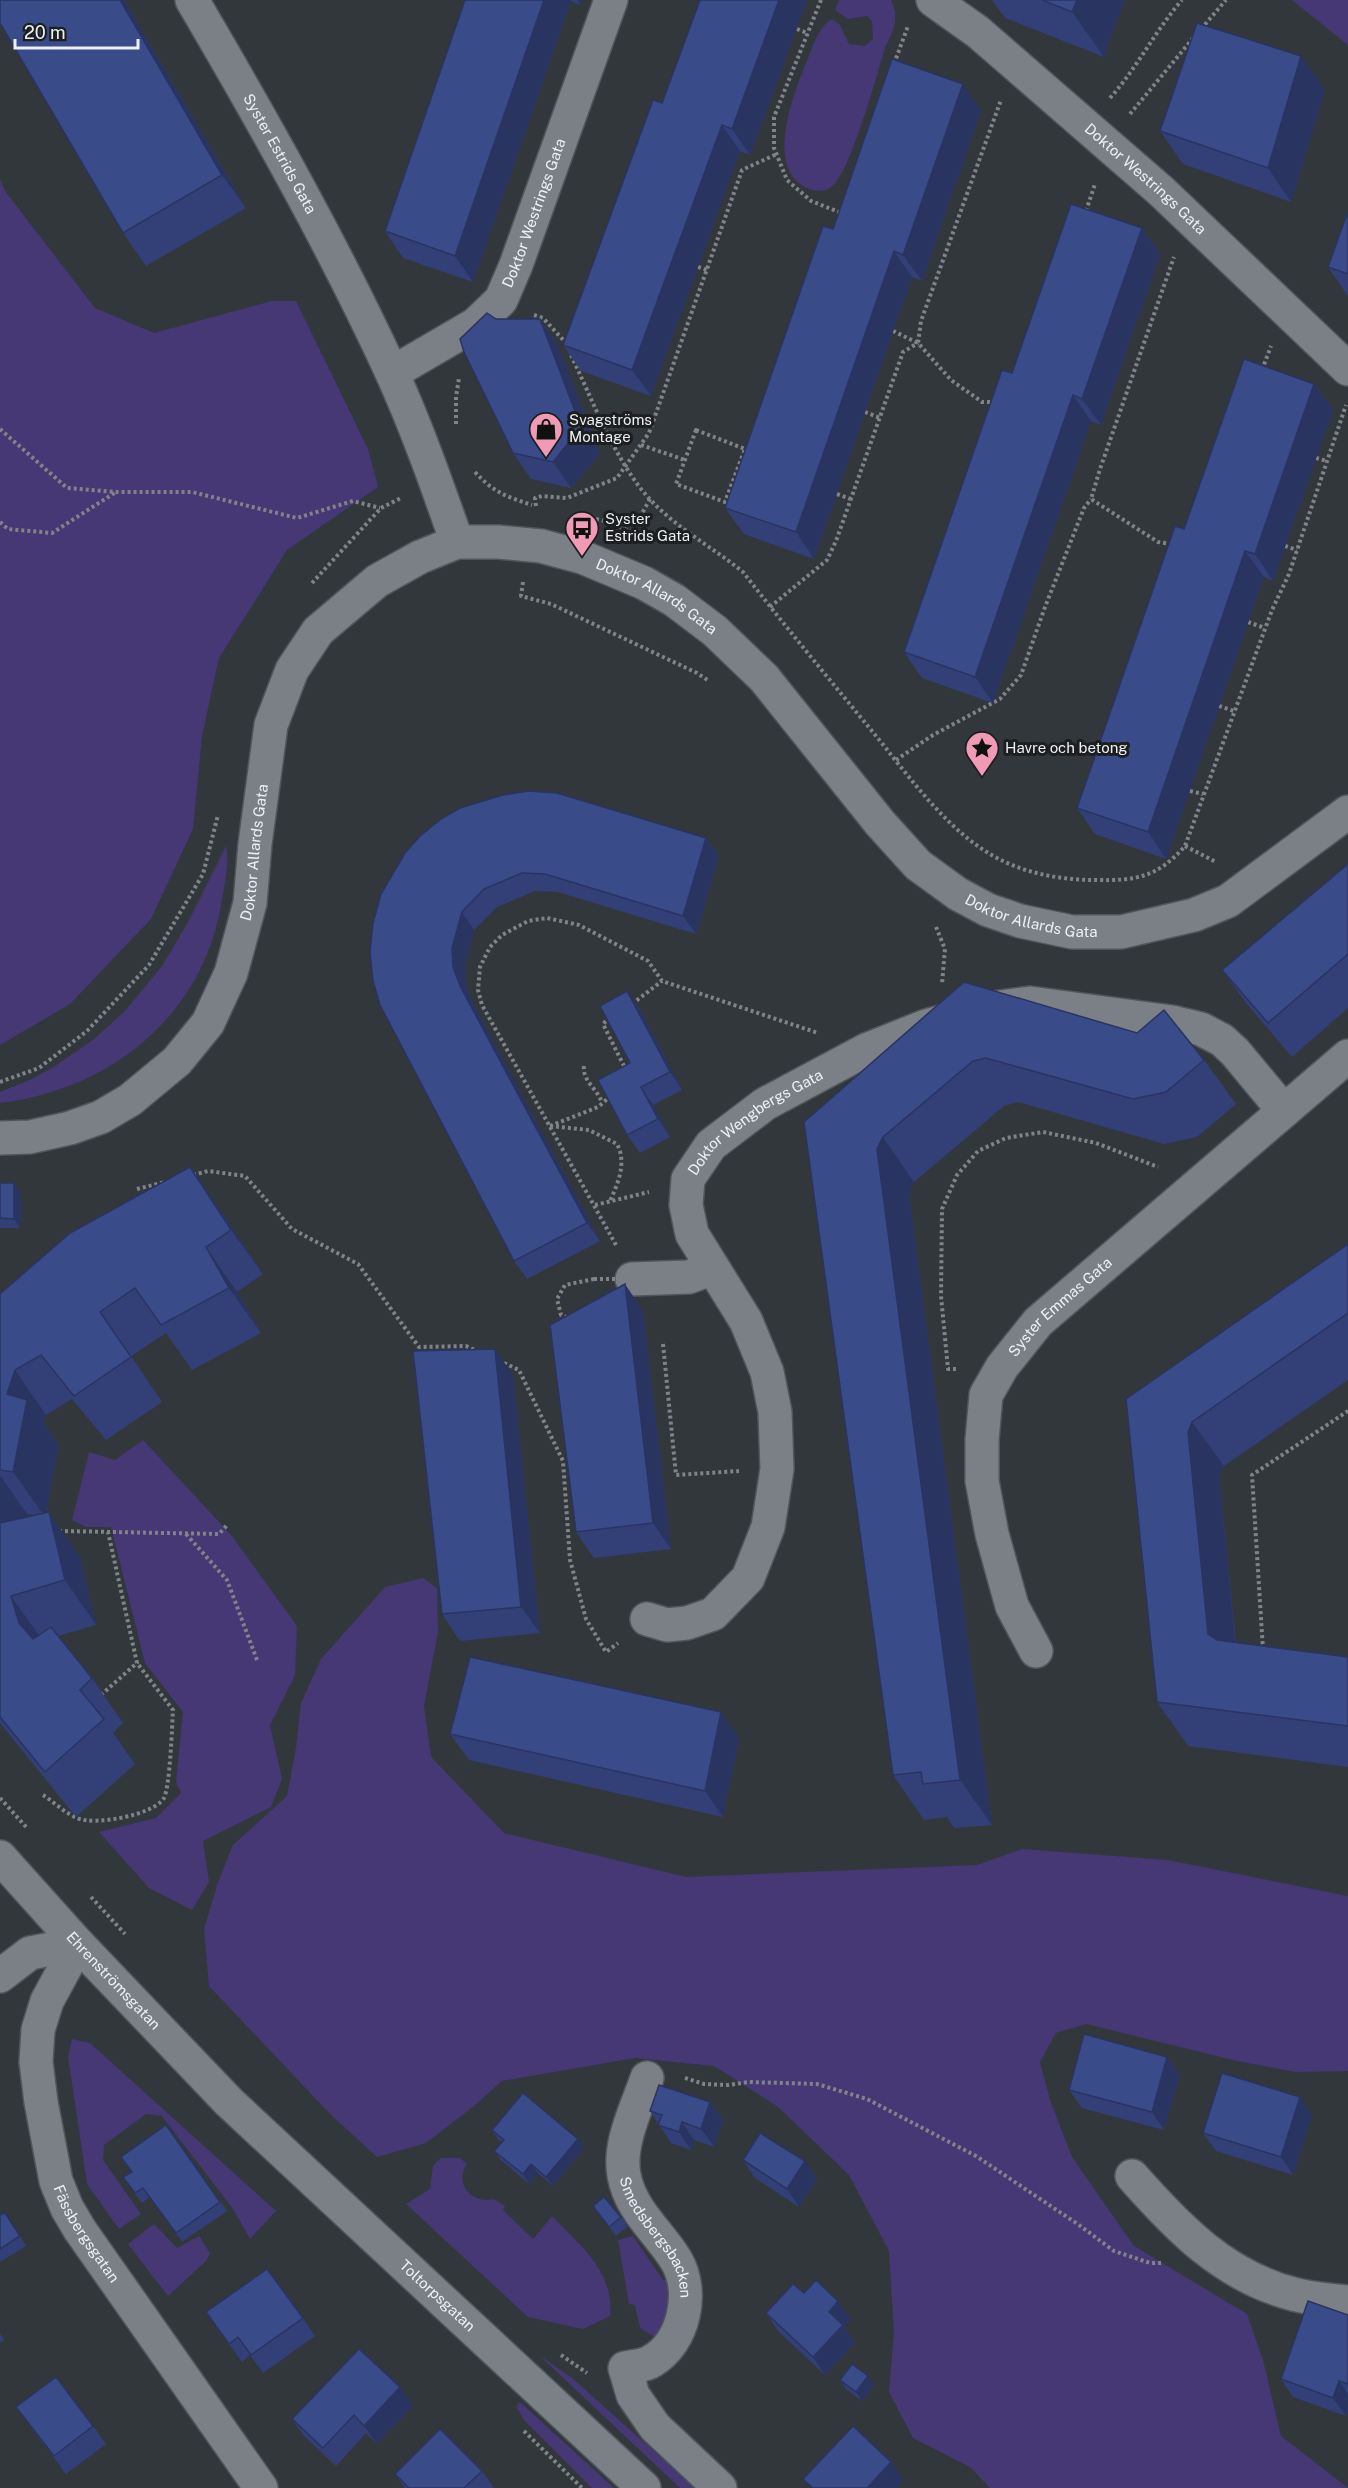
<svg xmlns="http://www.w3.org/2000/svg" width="1348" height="2488" font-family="'Public Sans',sans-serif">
	<rect width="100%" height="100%" fill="#32373c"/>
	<!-- green -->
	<g fill="#463775">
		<path d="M839 0H891L895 11V23C893 33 888 40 885 48 877 74 850 175 831 187 823 193 813 191 805 187 765 167 794 91 807 61 812 48 819 26 832 19L840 25 849 44 865 46 873 39 872 21 867 16 848 19 835 10Z"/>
		<path d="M1292 0H1348V45Z"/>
		<path d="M0 179 5 191 95 308 154 333 272 301H296L368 449 378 487 287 550 219 658 202 736 193 829 151 919 70 1004 0 1045Z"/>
		<path d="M226 846C230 864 224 887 221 905 202 1017 109 1090 0 1103V1092L32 1079 55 1066 93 1040 125 1011 162 966 187 924Z"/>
		<path d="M143 1440 232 1536 297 1626 295 1675 270 1725 282 1779 271 1807 203 1841 209 1882 192 1910 149 1888 99 1832 156 1818 181 1793 176 1782 183 1712 145 1663 111 1527H86L72 1520 89 1452 115 1460Z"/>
		<path d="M423 1578 437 1588 438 1632 424 1706 431 1757 504 1833 686 1877 977 1865 1022 1849 1168 1860 1348 1896V2071L1296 2072 1237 2061 1086 2024 1056 2033 1040 2062 1050 2100 1072 2157 1134 2246 1247 2314 1263 2360 1281 2436 1348 2488H990L970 2467 913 2438 889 2392 894 2332 889 2251 849 2175 777 2106 714 2066 635 2058 502 2081 474 2106 426 2143 377 2157 331 2115 209 1986 204 1929 218 1882 233 1845 287 1796 296 1748 301 1703 321 1659 385 1587Z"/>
		<path d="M72 2039 90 2043 276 2211 250 2239 233 2209 162 2116 146 2114 104 2145 103 2160 141 2214 119 2229 87 2184 68 2057Z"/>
		<path d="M441 2158H460L467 2164C453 2184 473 2205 494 2199L505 2206 503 2210 533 2239 552 2216C580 2246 614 2270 610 2316L583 2329 528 2317 406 2204 430 2189 433 2166Z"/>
		<path d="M154 2224 177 2248 199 2236 210 2253 206 2261 168 2296 128 2244Z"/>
		<path d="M633 2236 663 2280H668L677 2287 661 2341 640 2328 635 2305 629 2304 618 2240Z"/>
		<path d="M539 2355 572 2378 695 2488H680Z"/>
		<path d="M518 2403H521L614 2488H592L524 2420 517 2408Z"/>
	</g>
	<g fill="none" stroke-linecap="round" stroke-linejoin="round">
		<defs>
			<g id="minor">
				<path id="s1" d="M192 0C263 121 333 245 392 373 417 428 437 485 457 542"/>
				<path id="s2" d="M933 0 978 32 1161 191 1348 369"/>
				<path id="s3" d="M392 373 476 324 501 300 516 265 611 0"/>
				<path id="s4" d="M0 1138 30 1137 70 1128 101 1117 130 1100 177 1061 208 1023 231 973 250 903 255 844 271 725 292 670 318 631 377 581 420 557 457 542H498L541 546 582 557 644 583 674 600 715 631 764 678 880 823 918 865 958 894 988 910 1020 921 1072 932H1121L1194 915 1228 901 1348 812"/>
				<path d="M632 1279 689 1277 713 1268"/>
				<path id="s5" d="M647 1619 667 1625 687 1623 713 1614 748 1578 768 1527 777 1469 775 1412 767 1372 746 1321 692 1234 686 1205 688 1179 711 1145 765 1104 866 1050 926 1026 985 1009 1030 1003 1172 1022 1201 1029 1222 1040 1235 1052 1284 1111"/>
				<path id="s6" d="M1036 1651 1012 1606 992 1534 982 1481V1440L986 1395 1002 1367 1038 1322 1348 1056"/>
				<path id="s7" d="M0 1857 78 1944 229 2102 644 2488"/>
				<path id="s8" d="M78 1944 47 2001 38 2030 36 2062 41 2102 56 2181 67 2208 80 2230 261 2488"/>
				<path d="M0 1976 30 1953 78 1944"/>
				<path id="s9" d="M647 2078C637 2107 618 2144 624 2175 630 2210 659 2232 676 2260 695 2292 684 2342 652 2361 645 2366 633 2366 625 2368L633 2395 655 2427 720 2488"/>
				<path d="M1132 2176C1178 2228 1224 2276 1293 2294 1311 2299 1330 2300 1348 2302"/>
			</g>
		</defs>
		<!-- minor casing -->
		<use href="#minor" stroke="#515559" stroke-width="36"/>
		<!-- path -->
		<g stroke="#808488" stroke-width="4" stroke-dasharray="3 3" stroke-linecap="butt">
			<path d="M821 0 774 117V148L787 180 811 201 839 212 840 209"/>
			<path d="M797 29 807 33"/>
			<path d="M1201 29 1226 0"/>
			<path d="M894 64 908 26"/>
			<path d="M1110 98C1137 68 1155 31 1182 0"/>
			<path d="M1130 114 1194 37"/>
			<path d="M1086 211 1095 184"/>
			<path d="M698 267 707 270"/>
			<path d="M534 315 543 318 566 343"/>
			<path d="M893 331 918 343"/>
			<path d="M571 355C592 399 615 460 647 496 674 527 711 546 743 572 785 626 829 679 872 731 909 776 950 836 1003 861 1032 875 1065 880 1096 880 1136 881 1158 877 1185 846L1272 610 1289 574 1346 405"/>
			<path d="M1262 370 1271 346"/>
			<path d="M996 402H982L951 380 918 343 921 321 1001 100"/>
			<path d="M865 412 880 418"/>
			<path d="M456 424V397L459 378"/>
			<path d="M0 429 67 488 116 492H192L297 518 353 501 380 508"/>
			<path d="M696 430 745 449 725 502 676 484Z"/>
			<path d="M641 445 685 460"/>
			<path d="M1316 458 1327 461"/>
			<path d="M475 472C493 492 507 497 532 505"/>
			<path d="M837 494 851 499"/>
			<path d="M536 506 535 498 542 496 567 498 617 478 649 433 742 170 777 154"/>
			<path d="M596 519 613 523 644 539"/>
			<path d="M0 522 8 529 52 533 116 492"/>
			<path d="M631 533 650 499"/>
			<path d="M1172 544 1158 542 1091 499 1100 469 1174 257"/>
			<path d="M1285 546 1297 550"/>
			<path d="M523 582 521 596 551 604 697 673 709 681"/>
			<path d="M312 583 381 508 401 498"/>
			<path d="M770 607 827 560 836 541 903 352 918 343"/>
			<path d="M1248 622 1265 628"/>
			<path d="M1219 706 1234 711"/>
			<path d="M896 760 933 735 1000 699 1021 675 1045 607 1084 508 1091 499"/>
			<path d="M1190 791 1203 794"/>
			<path d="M1185 846 1216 862"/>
			<path d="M936 927 945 949 942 984"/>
			<path d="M632 1004 662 981"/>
			<path d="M610 1017 603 1024 626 1070"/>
			<path d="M584 1066C582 1081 598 1089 602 1103"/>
			<path d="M0 1082 39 1068 87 1031 149 965 203 874 218 815"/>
			<path d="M550 1126 598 1107 612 1095"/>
			<path d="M550 1126 589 1130 617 1144C627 1163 618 1183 610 1201"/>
			<path d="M193 1175 208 1171 245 1176 292 1229 358 1264 419 1347 466 1346 475 1350"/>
			<path d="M137 1189 165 1182"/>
			<path d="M595 1205 649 1192"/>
			<path d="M616 1245 482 1005 478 990 480 967 490 947 502 935 528 921 547 918 579 925 648 961 662 981 818 1033"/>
			<path d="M594 1279H632C628 1283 622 1288 620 1293 618 1298 619 1303 617 1307 607 1326 578 1323 561 1315L557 1299 565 1285Z"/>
			<path d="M663 1344 676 1475 739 1471"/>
			<path d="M504 1363 519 1370 563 1461 570 1560 586 1619 606 1652 618 1643"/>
			<path d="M956 1369H948L941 1296 942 1209 957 1175 978 1151 1006 1138 1043 1132 1096 1143 1158 1167"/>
			<path d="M59 1531 219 1534 228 1524"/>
			<path d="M186 1534 227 1580 257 1660"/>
			<path d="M1263 1650 1252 1475 1348 1411"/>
			<path d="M101 1695 137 1663 108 1532"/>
			<path d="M43 1795C54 1802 65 1813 77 1818 94 1826 154 1815 164 1798 170 1786 172 1727 173 1710L137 1663"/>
			<path d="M0 1798 27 1828"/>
			<path d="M91 1897 125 1934"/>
			<path d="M685 2078 704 2084 728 2085 749 2082 817 2084 867 2099 976 2156 1079 2225 1114 2251 1150 2263H1162"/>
			<path d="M561 2355 587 2373"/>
			<path d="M524 2431 582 2488"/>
		</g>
		<!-- minor -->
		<use href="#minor" stroke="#7b8086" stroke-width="33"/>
	</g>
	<!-- wall -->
	<g fill="#324077" fill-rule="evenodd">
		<path d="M124 0 246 208 146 266 123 233Z"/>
		<path d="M465 0H582L581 5 571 1 473 282 403 258 385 231Z"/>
		<path d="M700 0H807L750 155 740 151 651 396 581 371 563 345 662 103Z"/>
		<path d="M992 0H1124L1104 57 1005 18Z"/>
		<path d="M1325 90 1291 202 1183 164 1160 131Z"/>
		<path d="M981 110 922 281 912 277 814 559 744 534 725 508 833 229Z"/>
		<path d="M1348 211V296L1328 267Z"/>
		<path d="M1142 228 1160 254 1101 425 1091 421 993 703 922 678 904 652Z"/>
		<path d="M496 319H540L558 346 600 454 571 488 531 479 513 453Z"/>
		<path d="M1314 384 1333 410 1273 581 1264 577 1166 859 1095 834 1077 808 1184 529Z"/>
		<path d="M706 838 719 856 696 934 558 892 535 891 497 907 474 930 465 966 466 985 473 1004 600 1241 527 1279 514 1261 381 894Z"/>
		<path d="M1348 864V1008L1292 1057 1246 1003 1222 970Z"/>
		<path d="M964 982 1137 1033 1204 1060 1236 1104 1197 1137 1164 1144 1018 1102 1004 1106 914 1182 909 1194 992 1825 954 1828 947 1817 924 1820 893 1775 804 1122Z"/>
		<path d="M627 991 640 1009 682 1090 653 1105 670 1137 640 1153 627 1135 630 1063Z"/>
		<path d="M190 1167 221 1212 263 1274 237 1292 261 1333 192 1370 166 1333 131 1356 162 1402 106 1440 72 1399 46 1415 44 1423 59 1445 46 1512 80 1557 96 1625 58 1636 92 1678 123 1723 113 1733 135 1764 76 1817 0 1723V1294ZM27 1514 35 1515 27 1517Z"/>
		<path d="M0 1183 21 1193 20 1228H0Z"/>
		<path d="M1348 1244V1380L1224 1466 1219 1477 1236 1643 1348 1657V1767L1188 1746 1157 1702 1126 1399Z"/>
		<path d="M643 1311 671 1549 594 1558 576 1532Z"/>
		<path d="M513 1375 540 1633 460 1641 442 1614Z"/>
		<path d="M450 1734 739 1738 723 1817 469 1760Z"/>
		<path d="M1167 2057 1180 2075 1164 2130 1082 2108 1069 2090Z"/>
		<path d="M710 2102 723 2120 714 2147 694 2140 691 2150 671 2143 650 2111Z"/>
		<path d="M1312 2115 1293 2175 1216 2151 1203 2133Z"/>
		<path d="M166 2125 227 2211 182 2242 150 2197 142 2203 123 2177 132 2172Z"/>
		<path d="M492 2130 584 2148 553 2186 538 2173 529 2184 501 2160 494 2151 502 2142 498 2139Z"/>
		<path d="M743 2160 805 2161 817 2179 799 2207 755 2178Z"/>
		<path d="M593 2206 621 2217 628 2226 616 2236Z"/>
		<path d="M0 2215 11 2222 26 2246 0 2262Z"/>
		<path d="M804 2293 851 2319 844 2327 855 2343 825 2375 778 2331 766 2313Z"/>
		<path d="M206 2312 303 2318 315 2336 263 2373 250 2355 242 2362Z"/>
		<path d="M1348 2315V2410L1346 2416 1293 2397 1281 2379Z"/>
		<path d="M0 2333 4 2340 0 2343Z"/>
		<path d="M868 2376 874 2386 862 2401 846 2389 840 2380Z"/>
		<path d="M413 2406 377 2444 366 2433 336 2466 305 2437 292 2419Z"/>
		<path d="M16 2407 93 2426 106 2444 66 2474Z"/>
		<path d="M482 2471 494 2488H405L395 2474Z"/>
	</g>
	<!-- shaded-wall -->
	<g fill="#293461">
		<path d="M120 0H124L246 208 222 175Z"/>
		<path d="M544 0H570L571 1 473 282 455 256Z"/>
		<path d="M577 0H582L581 5Z"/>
		<path d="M779 0H807L750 155 732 129Z"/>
		<path d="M1077 0H1124L1104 57 1072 12Z"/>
		<path d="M1301 56 1325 90 1291 202 1268 168Z"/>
		<path d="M963 84 981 110 922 281 903 255Z"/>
		<path d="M722 125 740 151 651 396 632 370Z"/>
		<path d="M1142 228 1160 254 1101 425 1082 399Z"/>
		<path d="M894 251 912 277 814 559 796 532Z"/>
		<path d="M540 319 558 346 600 454 571 488 553 462Z"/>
		<path d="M1314 384 1333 410 1273 581 1255 554Z"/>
		<path d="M1073 395 1091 421 993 703 975 677Z"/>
		<path d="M1245 551 1264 577 1166 859 1148 832Z"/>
		<path d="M706 838 719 856 696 934 683 916Z"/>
		<path d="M462 912 474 930 465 966 466 985 473 1004 600 1241 587 1223 460 986 453 967 452 948Z"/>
		<path d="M627 991 640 1009 682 1090 670 1072Z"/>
		<path d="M641 1087 653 1105 670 1137 658 1119Z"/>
		<path d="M883 1137 914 1182 909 1194 992 1825 960 1780 877 1149Z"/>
		<path d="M190 1167 221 1212 263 1274 231 1230Z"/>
		<path d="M14 1183 21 1193 20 1228 14 1219Z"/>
		<path d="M206 1247 237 1292 261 1333 229 1288Z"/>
		<path d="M625 1284 643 1311 671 1549 653 1523Z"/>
		<path d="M495 1349 513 1375 540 1633 521 1607Z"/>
		<path d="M15 1370 46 1415 44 1423 59 1445 45 1517 13 1472 7 1394Z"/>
		<path d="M1192 1422 1224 1466 1219 1477 1239 1679 1208 1634 1188 1432Z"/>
		<path d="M0 1475 27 1514 31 1568 0 1524Z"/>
		<path d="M49 1512 80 1557 96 1625 65 1580Z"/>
		<path d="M11 1596 43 1641 51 1668 19 1623Z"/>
		<path d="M721 1712 739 1738 723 1817 705 1791Z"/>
		<path d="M1167 2057 1180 2075 1164 2130 1152 2112Z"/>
		<path d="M1300 2097 1312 2115 1293 2175 1281 2157Z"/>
		<path d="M710 2102 723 2120 714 2147 701 2129Z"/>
		<path d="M682 2122 694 2140 691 2150 679 2132Z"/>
		<path d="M578 2139 584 2148 553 2186 546 2177Z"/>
		<path d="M805 2161 817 2179 799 2207 787 2189Z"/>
		<path d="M531 2164 538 2173 529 2184 523 2174Z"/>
		<path d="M838 2301 851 2319 844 2327 855 2343 825 2375 813 2357 829 2312Z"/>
		<path d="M868 2376 874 2386 862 2401 856 2392Z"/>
		<path d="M1339 2381 1348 2394V2410L1346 2416 1333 2398Z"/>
		<path d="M400 2387 413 2406 377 2444 364 2426Z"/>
		<path d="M891 2462 904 2480 897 2488H867Z"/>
	</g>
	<!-- building -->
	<g fill="#3a4b8a" stroke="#293461" stroke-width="1.5">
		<path d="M0 0H120L222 175 123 233 0 23Z"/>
		<path d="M465 0H544L455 256 385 231Z"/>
		<path d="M700 0H779L732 129 722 125 632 370 563 345 653 100 662 103Z"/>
		<path d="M1042 0H1077L1072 12Z"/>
		<path d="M1197 23 1301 56 1268 168 1160 131Z"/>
		<path d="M892 59 963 84 903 255 894 251 796 532 725 508 823 226 833 229Z"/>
		<path d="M1071 204 1142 228 1082 399 1073 395 975 677 904 652 1002 370 1012 373Z"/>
		<path d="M1348 211V274L1328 267Z"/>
		<path d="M487 313 496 319H540L581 427 553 462 513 453 464 352 460 339Z"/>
		<path d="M1244 359 1314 384 1255 554 1245 551 1148 832 1077 808 1175 526 1184 529Z"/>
		<path d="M529 791 557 793 706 838 683 916 545 874 522 873 484 889 462 912 452 948 453 967 460 986 587 1223 514 1261 380 1005 373 981 370 952 373 923 381 894 405 853 420 836 441 819 460 808 503 795Z"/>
		<path d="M1348 864V954L1268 1023 1222 970Z"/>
		<path d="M964 982 1137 1033 1164 1010 1204 1060 1166 1092 1133 1099 986 1058 973 1061 883 1137 877 1149 960 1780 923 1784 921 1772 893 1775 804 1122Z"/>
		<path d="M627 991 670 1072 641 1087 658 1119 627 1135 598 1080 630 1063 600 1006Z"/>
		<path d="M190 1167 231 1230 206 1247 229 1288 161 1325 135 1288 100 1312 131 1357 74 1396 41 1355 15 1370 7 1394 27 1400 13 1472 0 1470V1294L70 1233Z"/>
		<path d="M0 1183H14V1219L0 1218Z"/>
		<path d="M1348 1244V1313L1192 1422 1188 1432 1208 1634 1217 1640 1348 1657V1726L1157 1702 1126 1399Z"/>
		<path d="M625 1284 653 1523 576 1532 550 1325Z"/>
		<path d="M495 1349 521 1607 442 1614 413 1351Z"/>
		<path d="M49 1512 65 1580 11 1596 19 1623 33 1639 51 1627 92 1678 80 1690 104 1719 45 1772 0 1717V1523Z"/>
		<path d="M470 1657 721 1712 705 1791 450 1734Z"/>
		<path d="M1084 2034 1167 2057 1152 2112 1069 2090Z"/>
		<path d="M1222 2073 1300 2097 1281 2157 1203 2133Z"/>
		<path d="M659 2085 710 2102 701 2129 682 2122 679 2132 658 2125 662 2115 650 2111Z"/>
		<path d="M523 2093 578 2139 546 2177 531 2164 523 2174 494 2151 504 2140 492 2130Z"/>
		<path d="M166 2125 220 2202 176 2233 143 2188 135 2193 123 2177 132 2172 121 2157Z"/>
		<path d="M760 2133 805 2161 787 2189 743 2160Z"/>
		<path d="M604 2197 621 2217 609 2227 593 2206Z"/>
		<path d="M5 2213 20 2236 0 2249V2215Z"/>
		<path d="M267 2269 303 2318 251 2355 238 2337 229 2344 206 2312Z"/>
		<path d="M816 2280 838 2301 829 2312 843 2325 813 2357 766 2313 793 2284 804 2293Z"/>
		<path d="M1308 2301 1348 2315V2384L1339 2381 1333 2398 1281 2379Z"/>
		<path d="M359 2349 400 2387 364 2426 354 2415 323 2448 292 2419Z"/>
		<path d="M852 2364 868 2376 856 2392 840 2380Z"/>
		<path d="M56 2377 93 2426 54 2456 16 2407Z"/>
		<path d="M853 2426 891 2462 867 2488H813L803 2479Z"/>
		<path d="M440 2429 482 2471 464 2488H409L395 2474Z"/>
	</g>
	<!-- icons -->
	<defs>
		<symbol id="shop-pin" viewBox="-11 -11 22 30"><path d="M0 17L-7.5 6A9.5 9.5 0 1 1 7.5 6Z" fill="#f09ab6" stroke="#1c1e20"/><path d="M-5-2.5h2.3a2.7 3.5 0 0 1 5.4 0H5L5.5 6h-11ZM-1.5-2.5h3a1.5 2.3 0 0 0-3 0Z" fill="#111"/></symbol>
		<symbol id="bus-pin" viewBox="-11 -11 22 30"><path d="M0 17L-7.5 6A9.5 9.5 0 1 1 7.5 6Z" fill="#f09ab6" stroke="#1c1e20"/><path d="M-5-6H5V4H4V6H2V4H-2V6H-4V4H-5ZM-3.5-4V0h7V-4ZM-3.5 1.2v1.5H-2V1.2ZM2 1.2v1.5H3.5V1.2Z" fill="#111"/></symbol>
		<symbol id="sight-pin" viewBox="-11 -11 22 30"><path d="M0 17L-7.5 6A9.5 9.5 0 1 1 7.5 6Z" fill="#f09ab6" stroke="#1c1e20"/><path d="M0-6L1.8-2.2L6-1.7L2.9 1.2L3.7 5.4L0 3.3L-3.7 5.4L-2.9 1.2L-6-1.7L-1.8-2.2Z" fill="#111"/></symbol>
	</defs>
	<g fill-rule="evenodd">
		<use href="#shop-pin" x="527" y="410" width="38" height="52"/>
		<use href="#bus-pin" x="563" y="509" width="38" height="52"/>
		<use href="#sight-pin" x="963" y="729" width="38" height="52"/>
	</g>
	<g text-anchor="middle" stroke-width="6" stroke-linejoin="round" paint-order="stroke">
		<!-- street labels -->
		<g font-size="15" fill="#edf0f3" stroke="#1c1e20">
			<text dy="5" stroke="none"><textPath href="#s1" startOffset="177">Syster Estrids Gata</textPath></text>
			<text dy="5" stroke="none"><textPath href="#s2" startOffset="278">Doktor Westrings Gata</textPath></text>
			<text dy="5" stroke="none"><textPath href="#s3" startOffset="225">Doktor Westrings Gata</textPath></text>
			<text dy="5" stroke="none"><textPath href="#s4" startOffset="1038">Doktor Allards Gata</textPath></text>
			<text dy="5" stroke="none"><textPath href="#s4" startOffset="426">Doktor Allards Gata</textPath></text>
			<text dy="5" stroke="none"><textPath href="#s4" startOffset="1544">Doktor Allards Gata</textPath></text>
			<text dy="5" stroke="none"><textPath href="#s5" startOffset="633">Doktor Wengbergs Gata</textPath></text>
			<text dy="5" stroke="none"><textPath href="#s6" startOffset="382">Syster Emmas Gata</textPath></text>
			<text dy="5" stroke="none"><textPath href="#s7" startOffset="168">Ehrenströmsgatan</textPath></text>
			<text dy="5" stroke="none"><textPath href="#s8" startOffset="309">Fässbergsgatan</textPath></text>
			<text dy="5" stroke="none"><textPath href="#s9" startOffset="172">Smedsbergsbacken</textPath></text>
			<text dy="5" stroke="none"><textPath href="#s7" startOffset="620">Toltorpsgatan</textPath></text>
		</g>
		<!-- poi labels -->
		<g font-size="15" fill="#edf0f3" stroke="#1c1e20" text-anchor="start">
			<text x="569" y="425">Svagströms<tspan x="569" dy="17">Montage</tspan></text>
			<text x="605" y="524">Syster<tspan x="605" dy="17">Estrids Gata</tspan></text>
			<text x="1005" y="753">Havre och betong</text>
		</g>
	</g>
	<!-- scale -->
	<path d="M15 39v9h123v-9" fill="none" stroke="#edf0f3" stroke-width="3"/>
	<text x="24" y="39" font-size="18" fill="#edf0f3" stroke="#1c1e20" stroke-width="4.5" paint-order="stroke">20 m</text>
</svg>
